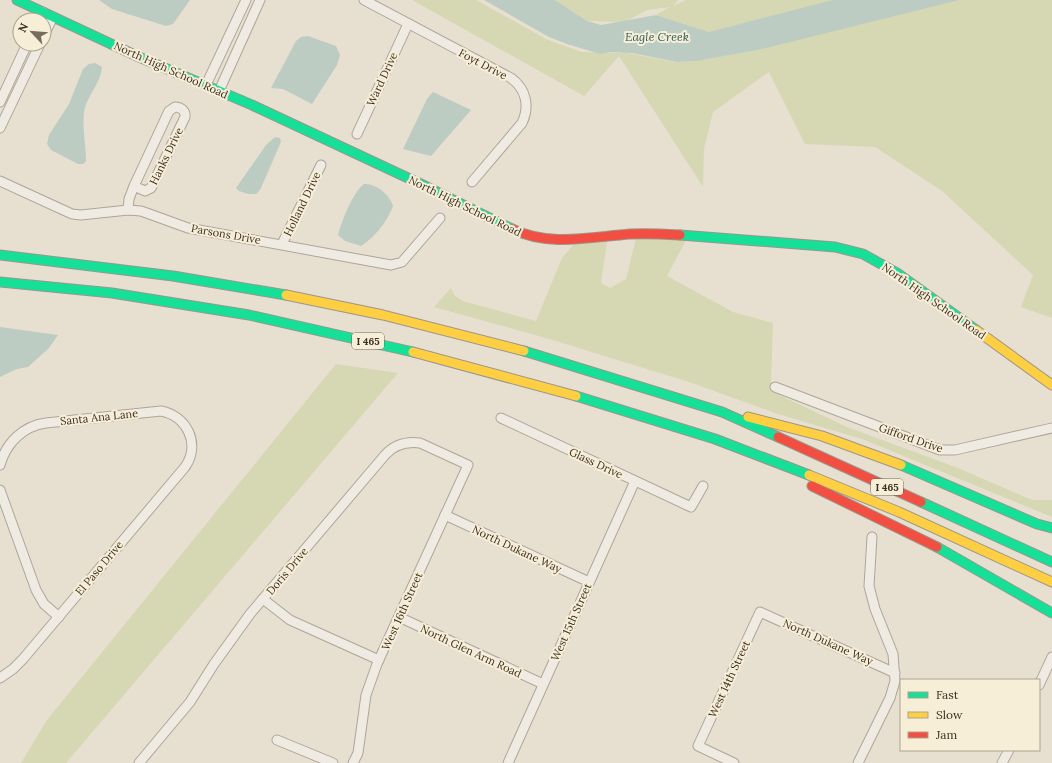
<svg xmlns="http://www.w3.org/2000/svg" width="1052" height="763" font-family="Lora,serif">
	<rect width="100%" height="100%" fill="#e7e0d1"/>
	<!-- green -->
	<g fill="#d6d7b3">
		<path d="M412 0H476L548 40 582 52 620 53V55L622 52 674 62 697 61 758 50 947 0H1052V318L1021 307 1033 275 942 191 875 147 805 144 769 72 713 112 704 149 703 187 619 56 584 96Z"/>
		<path d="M555 0H678L673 6 686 0H842L709 32 656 15 670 7 647 10 625 22 587 21Z"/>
		<path d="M636 238 686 240 667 276 733 312 773 323 771 384 775 393 847 427 958 468 1032 500H1052V517L862 439 778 414 689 382 546 338 434 307 451 288 455 296 463 301 536 321 562 258 574 244 607 242 601 283 610 288 626 279Z"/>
		<path d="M336 364 398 373 66 763H21L47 720Z"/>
	</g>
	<!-- water -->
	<g fill="#bcccc2">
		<path d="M99 0H190L173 24 166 26 112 9Z"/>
		<path d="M484 0H555L587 21 601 25 656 15 709 32 833 0H959L758 50 697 61 677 62 632 53 610 52 600 54 567 44 549 37Z"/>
		<path d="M308 36 336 46 340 55 337 65 312 104 283 89 271 88 296 41 301 37Z"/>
		<path d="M95 63 102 67C100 86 86 96 84 113 82 128 86 145 86 161L83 164H78L51 150 47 144 49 135 69 104 83 69 89 64Z"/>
		<path d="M433 92 471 110 431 156 403 149 427 99Z"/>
		<path d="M275 137 280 138 281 142 260 190 256 194H248L239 191 236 188 266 145Z"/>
		<path d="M364 184C376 183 390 195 393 206 387 222 375 237 361 246L345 241 338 235C341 222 353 192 364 184Z"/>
		<path d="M0 327 58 335 49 348 28 367 17 369 0 377Z"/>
	</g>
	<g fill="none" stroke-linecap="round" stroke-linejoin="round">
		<defs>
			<g id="street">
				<path d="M364 0 511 78C526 89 530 106 522 123L472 182"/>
				<path d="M39 20 43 12"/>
				<path d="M44 35 53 17"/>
				<path d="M206 85 246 0"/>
				<path d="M219 91 260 0"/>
				<path d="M0 102 27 44"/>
				<path d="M0 128 40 44"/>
				<path d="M357 134 408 24"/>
				<path d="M0 181 72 214 81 215 128 210 141 211 188 228 391 265 402 262 440 218"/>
				<path d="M128 210 129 199 134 186 169 111 175 107C181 107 186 111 185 117L151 188 145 191 134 186"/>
				<path d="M282 244 321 165"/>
				<path d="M775 387 940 450H955L1052 428"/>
				<path d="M501 418 691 507 703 486"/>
				<path d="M0 465C6 443 23 426 46 423L161 411C187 416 201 444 185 467L23 659 13 669 0 678"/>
				<path d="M0 490 36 590 44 604 59 617"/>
				<path d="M445 515 589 582"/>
				<path d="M263 599 290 620 379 660"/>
				<path d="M399 617 543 684"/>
				<path d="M1039 685 1052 657"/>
				<path d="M277 740 333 763"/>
				<path d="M139 763 190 702 214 664 250 614 385 455C394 445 405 441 420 443L468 465 377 664 366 695 358 753 353 763"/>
				<path d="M508 763 635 481"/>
				<path d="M734 763 698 746 760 612 895 673"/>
				<path d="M858 763 890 698 895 681 893 654 875 609 869 586 872 537"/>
				<path d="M1002 763 1009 750"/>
			</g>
			<g id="fast">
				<path d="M17 0 139 57 252 105 423 185 512 229"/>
				<path d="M680 235 835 247 863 254 897 273 976 330"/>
				<path d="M0 255 173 276 286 295"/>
				<path d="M0 282 112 293 249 315 413 352"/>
				<path d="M524 351 722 412 778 437"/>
				<path d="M576 396 715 439 809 475"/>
				<path d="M901 465 1037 524 1052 528"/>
				<path d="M921 502 1052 562"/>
				<path d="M937 547 1052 613"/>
			</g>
			<g id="slow">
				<path d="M286 295 383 315 524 351"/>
				<path d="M976 330 1052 385"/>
				<path d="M413 352 576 396"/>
				<path d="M748 417 822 436 901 465"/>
				<path d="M809 475 899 512 1052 582"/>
			</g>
			<g id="jam">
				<path d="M512 229C549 247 590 237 630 234 646 233 663 234 680 235"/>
				<path d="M778 437 921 502"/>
				<path d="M812 486 937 547"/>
			</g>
		</defs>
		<!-- street casing -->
		<use href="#street" stroke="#ada599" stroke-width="11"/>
		<!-- fast casing -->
		<use href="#fast" stroke="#9c958a" stroke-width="11"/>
		<!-- slow casing -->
		<use href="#slow" stroke="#9c958a" stroke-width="11"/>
		<!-- jam casing -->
		<use href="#jam" stroke="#9c958a" stroke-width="11"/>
		<!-- street -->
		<use href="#street" stroke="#efebe3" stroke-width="9"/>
		<!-- fast -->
		<use href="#fast" stroke="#16e098" stroke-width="9"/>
		<!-- slow -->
		<use href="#slow" stroke="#ffcf43" stroke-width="9"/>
		<!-- jam -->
		<use href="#jam" stroke="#f24e42" stroke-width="9"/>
	</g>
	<g text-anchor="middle" stroke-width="4" stroke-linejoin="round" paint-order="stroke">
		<!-- shield labels -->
		<g fill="#f7eed8" stroke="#756857" stroke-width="1">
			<rect x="352" y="333" width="32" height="16" rx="3"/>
			<rect x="871" y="479" width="32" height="16" rx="3"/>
		</g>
		<g font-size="10" font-weight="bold" fill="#3d2e20">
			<text x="368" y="345">I 465</text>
			<text x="887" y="491">I 465</text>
		</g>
		<!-- street labels -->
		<g font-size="11" fill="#3d2e20" stroke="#f7eed8">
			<text transform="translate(483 64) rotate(28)" y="4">Foyt Drive</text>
			<text transform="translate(171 70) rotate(24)" y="4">North High School Road</text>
			<text transform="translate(382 79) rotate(-65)" y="4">Ward Drive</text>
			<text transform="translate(166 156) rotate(-64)" y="4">Hanks Drive</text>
			<text transform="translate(302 204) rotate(-64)" y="4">Holland Drive</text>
			<text transform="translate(465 206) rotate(26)" y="4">North High School Road</text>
			<text transform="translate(226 234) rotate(10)" y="4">Parsons Drive</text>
			<text transform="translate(934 301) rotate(35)" y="4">North High School Road</text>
			<text transform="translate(99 417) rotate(-6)" y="4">Santa Ana Lane</text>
			<text transform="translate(911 438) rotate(19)" y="4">Gifford Drive</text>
			<text transform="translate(596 463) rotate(25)" y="4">Glass Drive</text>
			<text transform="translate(517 549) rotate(25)" y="4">North Dukane Way</text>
			<text transform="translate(99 568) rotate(-50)" y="4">El Paso Drive</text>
			<text transform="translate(287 571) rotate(-50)" y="4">Doris Drive</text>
			<text transform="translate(402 611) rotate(-66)" y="4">West 16th Street</text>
			<text transform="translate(571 622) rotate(-66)" y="4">West 15th Street</text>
			<text transform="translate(828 642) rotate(24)" y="4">North Dukane Way</text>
			<text transform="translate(471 651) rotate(25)" y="4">North Glen Arm Road</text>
			<text transform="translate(729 679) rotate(-65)" y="4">West 14th Street</text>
		</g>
		<!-- water labels -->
		<g font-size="12" font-style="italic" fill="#2f5d5a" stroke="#f7eed8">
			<text x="657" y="41">Eagle Creek</text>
		</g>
	</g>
	<!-- legend -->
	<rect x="900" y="679" width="140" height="72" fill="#f7eed8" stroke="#ada18e"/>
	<rect x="908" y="692" width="20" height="6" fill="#16e098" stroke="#ada18e"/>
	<text x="936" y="699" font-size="12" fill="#3d2e20">Fast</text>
	<rect x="908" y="712" width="20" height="6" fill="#ffcf43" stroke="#ada18e"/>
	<text x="936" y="719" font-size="12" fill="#3d2e20">Slow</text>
	<rect x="908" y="732" width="20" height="6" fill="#f24e42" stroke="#ada18e"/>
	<text x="936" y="739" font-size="12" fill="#3d2e20">Jam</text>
	<!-- north arrow -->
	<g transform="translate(32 32) rotate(296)"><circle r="19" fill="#f7eed8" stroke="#ada18e"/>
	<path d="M0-3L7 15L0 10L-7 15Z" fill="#786c5e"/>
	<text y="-6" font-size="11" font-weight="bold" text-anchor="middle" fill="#3d2e20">N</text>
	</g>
</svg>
